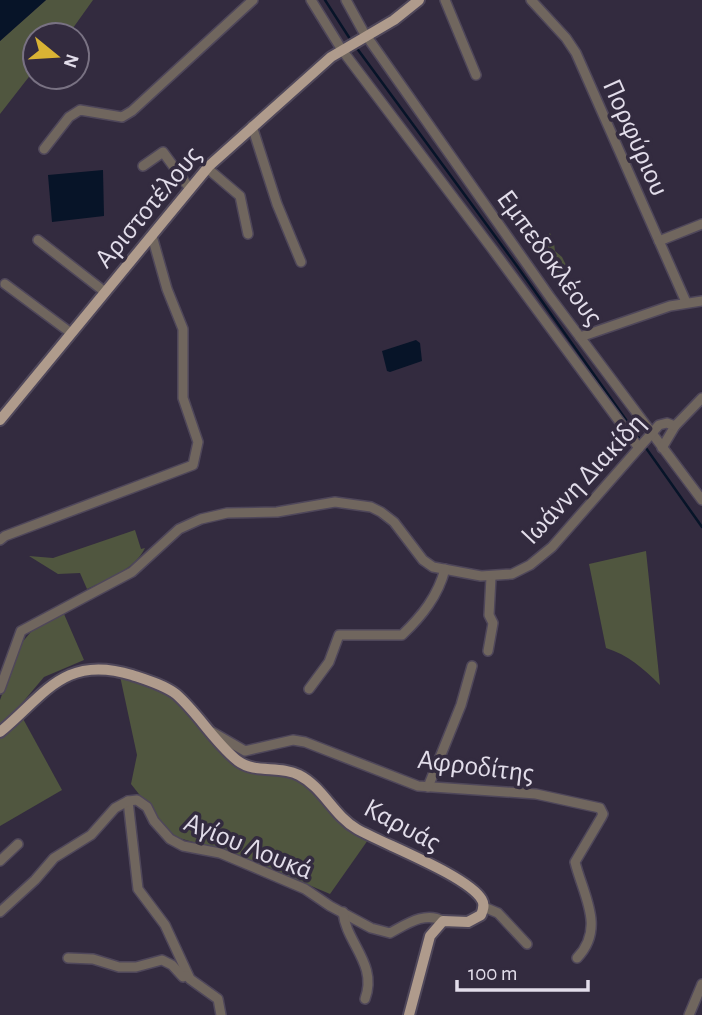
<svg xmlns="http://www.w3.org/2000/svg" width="702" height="1015" font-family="'Alegreya Sans',sans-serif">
	<rect width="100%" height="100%" fill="#332b3f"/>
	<!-- green -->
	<g fill="#50563f">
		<path d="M46 0H93L68 35H35V69L0 114V41Z"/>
		<path d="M550 233 554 243 555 251 562 257 571 275 552 273 540 256 544 240Z"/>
		<path d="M135 530 141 549 145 548C134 570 108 579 87 589L80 573 58 574 29 556 53 558Z"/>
		<path d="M646 551 660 685C643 668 628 655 606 648L589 564Z"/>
		<path d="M64 614 84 660 44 677 17 709 0 724V700L20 645 35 627Z"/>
		<path d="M120 676 147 684 173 697 232 763C254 775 281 769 302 782 327 798 340 827 368 840L330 894 238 855 179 838 169 832 131 784 137 755Z"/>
		<path d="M21 715 62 790 0 826V737Z"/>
	</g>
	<!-- water -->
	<g fill="#071428">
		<path d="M0 0H46L0 41Z"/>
		<path d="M103 170 104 216 52 222 48 175Z"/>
		<path d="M416 340 420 343 422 361 390 372 387 371 382 351Z"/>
	</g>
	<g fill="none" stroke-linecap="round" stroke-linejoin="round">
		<!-- stream -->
		<g stroke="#071428" stroke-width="2.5">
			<path d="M325 0 352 42"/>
			<path d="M356 47 517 266 702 527"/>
		</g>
		<defs>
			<g id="minor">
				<path d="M311 0 342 50 493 250 639 448"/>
				<path d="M346 0 363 31 550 297 702 500"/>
				<path d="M445 0 476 75"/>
				<path d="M531 0 566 38 576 53 686 302"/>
				<path d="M252 126 277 204 301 262"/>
				<path d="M44 149 69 117 80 110 122 117 132 111 253 0"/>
				<path d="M143 166 163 152 190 189"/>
				<path d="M207 168 240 196 248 234"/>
				<path d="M38 240 105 292"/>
				<path d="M659 241 702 224"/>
				<path d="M5 284 71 333"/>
				<path d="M580 337 670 306 702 301"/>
				<path d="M662 448 675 426"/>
				<path d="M0 540 5 536 193 465 198 442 183 398V329L167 289 152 236"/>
				<path d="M488 651 493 623 489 615 491 577"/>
				<path d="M0 689 21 631 132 572 179 529 201 519 227 513 277 512 335 502 371 507 381 512 394 522 423 560 433 567 481 576 512 574 530 565 552 547 659 425 667 423 675 426 702 398"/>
				<path d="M309 689 329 662 339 635H402C422 616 438 596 445 569"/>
				<path d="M212 732 245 751 293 740 305 742 418 786 536 794 600 808 603 814 601 818 575 862C583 895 606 928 577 958"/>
				<path d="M428 787 461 705 472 666"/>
				<path d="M128 801 138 889 165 925 190 979 218 999 221 1015"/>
				<path d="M0 861 18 844"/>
				<path d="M484 907 498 913 527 944"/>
				<path d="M0 912 35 880 54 858 91 835 115 808 128 801 137 800 147 807 154 821 170 839 183 846 220 853 251 866 305 889 330 906 371 928 390 933C407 924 425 911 443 921"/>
				<path d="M343 912C346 943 378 964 365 999"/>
				<path d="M68 958 93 959 119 967H136L162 960 172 965 183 977 187 976"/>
				<path d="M689 1015 702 984"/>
			</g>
			<g id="major">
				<path d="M0 420 209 166 331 57 394 20 419 0"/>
				<path d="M0 732C45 695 64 654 132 675 147 680 164 685 176 694 199 714 214 742 238 761 255 774 280 765 299 775 323 787 334 816 357 829 383 844 469 876 482 900 485 905 483 910 481 915L468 922 443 921 430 936 409 1015"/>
			</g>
		</defs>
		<!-- minor casing -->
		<use href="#minor" stroke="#4f475a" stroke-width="12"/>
		<!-- major casing -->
		<use href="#major" stroke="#4f475a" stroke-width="14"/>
		<!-- minor -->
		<use href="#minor" stroke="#70665e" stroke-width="9"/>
		<!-- major -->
		<use href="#major" stroke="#af9b8c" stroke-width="10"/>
	</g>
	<g text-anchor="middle" stroke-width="7" stroke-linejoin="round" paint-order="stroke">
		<!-- street labels -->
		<g font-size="28" fill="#e2ddea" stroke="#332b3f">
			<text transform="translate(637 137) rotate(66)" y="10">Πορφύριου</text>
			<text transform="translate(147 206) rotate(-50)" y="10">Αριστοτέλους</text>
			<text transform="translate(551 257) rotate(54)" y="10">Εμπεδοκλέους</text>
			<text transform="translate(582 478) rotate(-47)" y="10">Ιωάννη Διακίδη</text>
			<text transform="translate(476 765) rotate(7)" y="10">Αφροδίτης</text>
			<text transform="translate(403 824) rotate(28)" y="10">Καρυάς</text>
			<text transform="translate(249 845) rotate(22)" y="10">Αγίου Λουκά</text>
		</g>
	</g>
	<!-- north arrow -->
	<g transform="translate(56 56) rotate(108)"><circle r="33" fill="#332b3f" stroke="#797283" stroke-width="2"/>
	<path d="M0-5L12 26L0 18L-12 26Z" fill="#d9b334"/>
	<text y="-10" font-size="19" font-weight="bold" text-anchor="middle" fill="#e2ddea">N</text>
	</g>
	<!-- scale -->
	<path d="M457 980v10h131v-10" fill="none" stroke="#e2ddea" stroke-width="3.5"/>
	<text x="468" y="980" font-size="21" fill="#e2ddea" stroke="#332b3f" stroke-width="5" paint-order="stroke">100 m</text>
</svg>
